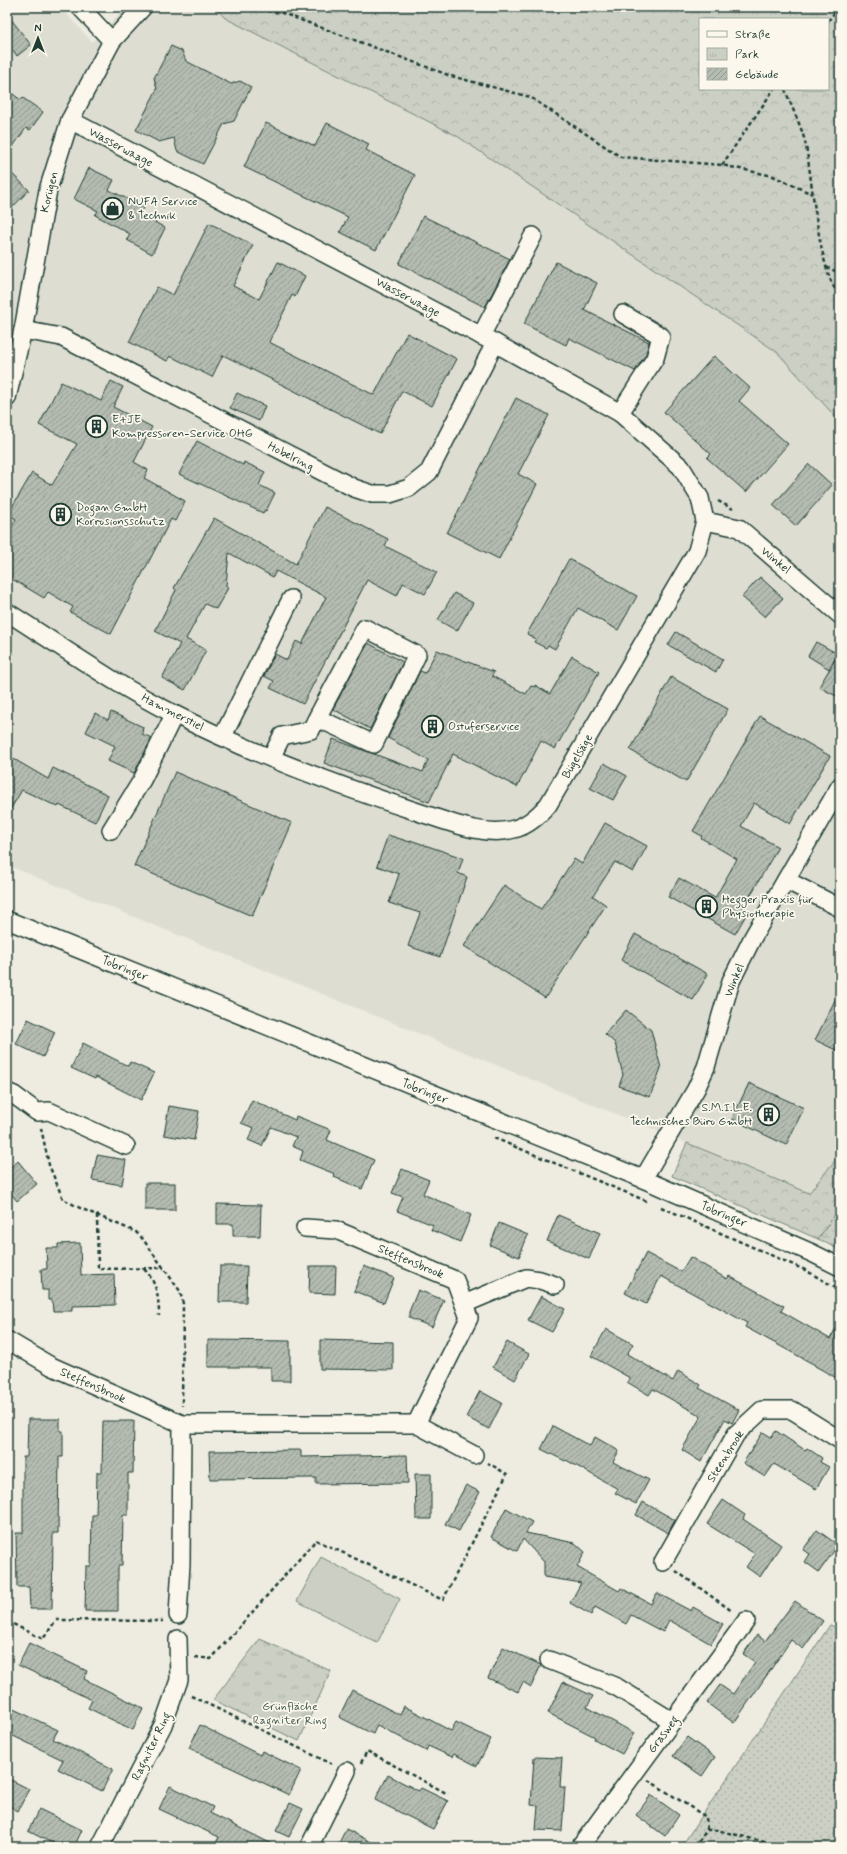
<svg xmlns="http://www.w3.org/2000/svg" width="847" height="1854" font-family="Mynerve,sans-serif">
	<defs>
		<pattern id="grass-dots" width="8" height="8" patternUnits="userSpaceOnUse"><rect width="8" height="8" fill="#cbcfc4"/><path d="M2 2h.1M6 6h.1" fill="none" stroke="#aeb3a9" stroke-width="1.8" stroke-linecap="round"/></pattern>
		<pattern id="forest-crowns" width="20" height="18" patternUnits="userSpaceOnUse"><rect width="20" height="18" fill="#cbcfc4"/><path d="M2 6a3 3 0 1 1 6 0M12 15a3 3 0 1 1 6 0" fill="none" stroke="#aeb3a9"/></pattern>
		<pattern id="wetland-marsh" width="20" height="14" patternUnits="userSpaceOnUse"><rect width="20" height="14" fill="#cbcfc4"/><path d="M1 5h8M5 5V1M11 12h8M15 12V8" fill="none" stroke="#aeb3a9"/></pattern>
		<pattern id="park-tufts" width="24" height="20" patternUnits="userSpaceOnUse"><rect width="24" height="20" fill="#cbcfc4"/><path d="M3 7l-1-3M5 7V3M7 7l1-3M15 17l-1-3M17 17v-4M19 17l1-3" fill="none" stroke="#aeb3a9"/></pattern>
		<pattern id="building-hatch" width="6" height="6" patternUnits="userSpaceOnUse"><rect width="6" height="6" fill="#b4bbb0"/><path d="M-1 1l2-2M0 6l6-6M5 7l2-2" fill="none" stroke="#929990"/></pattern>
	</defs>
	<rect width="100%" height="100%" fill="#eeece1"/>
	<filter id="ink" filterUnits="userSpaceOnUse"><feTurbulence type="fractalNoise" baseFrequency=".025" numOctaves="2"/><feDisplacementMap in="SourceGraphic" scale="8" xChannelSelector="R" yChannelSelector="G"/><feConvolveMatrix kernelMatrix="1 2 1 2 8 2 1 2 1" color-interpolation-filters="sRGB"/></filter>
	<g filter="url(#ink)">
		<!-- built -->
		<path fill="#ddddd2" d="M7 7H60L92 42 126 7H215L225 18 457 136 777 352 840 422V1154L809 1193 7 865Z"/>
		<!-- grass -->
		<path fill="url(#grass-dots)" stroke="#75867c" d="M830 1625 840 1629V1847H681Z"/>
		<!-- forest -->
		<g fill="url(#forest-crowns)" stroke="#75867c" fill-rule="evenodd">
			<path d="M215 7H840V422L777 352 457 136 225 18ZM700 19H828V89H700Z"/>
			<path d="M687 1143 809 1193 840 1154V1208L818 1239 672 1176Z"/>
		</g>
		<!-- wetland -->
		<path fill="url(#wetland-marsh)" stroke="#75867c" d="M840 1208V1250L818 1239Z"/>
		<!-- park -->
		<path fill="url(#park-tufts)" stroke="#75867c" d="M260 1639 331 1671 299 1741 213 1700Z"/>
		<!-- pitch -->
		<path fill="#cbcfc4" stroke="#75867c" d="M321 1557 400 1599 377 1643 297 1601Z"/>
		<!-- building -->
		<g fill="url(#building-hatch)" stroke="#1f3d34">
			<path d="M7 14 31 45 17 56 13 50 7 54Z"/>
			<path d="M171 46 182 51 186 61 231 84 240 81 251 87 234 121 224 124 203 164 177 151 174 138 159 142 136 130 157 89 154 78Z"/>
			<path d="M7 90 21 100 23 98 43 112 30 130 26 128 7 155Z"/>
			<path d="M266 123 315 146 327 123 369 144 366 150 415 175 376 250 340 232 348 217 244 167Z"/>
			<path d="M89 168 114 180 109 190 144 207 141 214 165 228 152 254 127 240 130 234 95 215 98 211 74 199Z"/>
			<path d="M7 169 29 190 7 213Z"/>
			<path d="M423 216 510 259 485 307 399 264Z"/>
			<path d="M209 223 253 245 233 286 259 299 278 262 305 276 295 297 292 295 269 342 374 395 407 333 457 359 432 406 402 391 380 434 223 355 212 377 170 356 167 361 129 342 157 287 173 295Z"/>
			<path d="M556 262 597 283 584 310 649 342 646 354 635 371 569 338 566 345 524 324Z"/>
			<path d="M714 356 750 388 739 401 788 444 746 492 707 458 711 454 664 412Z"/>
			<path d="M111 381 123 387 113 407 152 427 134 462 148 470 144 478 185 501 175 521 171 519 111 634 70 612 73 607 48 592 44 598 7 576V535L16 519 8 514 32 473 52 485 77 444 39 425 61 382 101 401Z"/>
			<path d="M237 393 265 406 259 421 230 408Z"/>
			<path d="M516 398 549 415 518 474 537 484 499 559 447 533Z"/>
			<path d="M197 441 243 465 244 462 265 472 259 485 275 493 266 511 265 510 263 513 179 474Z"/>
			<path d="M809 464 832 485 796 526 773 505Z"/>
			<path d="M325 507 388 539 385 546 437 572 425 594 403 583 397 596 367 580 303 704 270 688 274 681 264 676 275 654 287 660 296 641 302 644 326 597 276 571 273 577 229 553 226 585 228 588 216 609 205 604 186 639 206 650 185 690 162 678 180 644 155 631 176 590 174 588 214 518 296 564Z"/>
			<path d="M569 559 637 596 618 630 578 608 555 649 548 645 546 648 534 642 536 639 527 634Z"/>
			<path d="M760 577 783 598 765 617 742 597Z"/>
			<path d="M454 593 473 603 457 631 438 620Z"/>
			<path d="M676 632 723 659 716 672 668 645Z"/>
			<path d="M816 642 838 654 829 669 808 656Z"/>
			<path d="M368 643 403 662 370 729 333 709Z"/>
			<path d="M437 650 494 672 492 676 526 694 531 686 535 687V685L550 694 572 656 599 672 555 749 541 741 517 787 453 754 429 802 324 763 333 739 423 772 428 760 388 738 420 671 425 673Z"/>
			<path d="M840 651V698L819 687Z"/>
			<path d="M671 677 728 709 686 782 630 750Z"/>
			<path d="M111 712 143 727 142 734 152 738 134 773 108 761 115 746 86 732 95 713 108 720Z"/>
			<path d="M760 716 830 756 790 824 754 803 741 826 778 847 741 912 746 915 735 934 668 897 679 878 715 898 737 859 701 838 702 836 693 831Z"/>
			<path d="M7 755 48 779 53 768 108 795 95 822 59 805 58 807 22 790 7 815Z"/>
			<path d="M604 763 627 776 613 800 590 788Z"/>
			<path d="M175 772 292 823 252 916 134 866Z"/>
			<path d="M605 823 647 846 633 872 615 862 593 896 606 905 545 998 464 946 504 885 541 909 574 859 582 864Z"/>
			<path d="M388 835 410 842V840L463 858 458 873 467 877 440 957 408 946 420 913 389 903 399 874 377 866Z"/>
			<path d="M635 934 708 974 693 1000 621 960Z"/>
			<path d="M840 990V1052L815 1040Z"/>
			<path d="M626 1010 651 1030 661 1068 650 1097 619 1086 623 1075 615 1043 605 1034Z"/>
			<path d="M28 1019 55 1032 43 1057 16 1044Z"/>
			<path d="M83 1043 128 1066 130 1062 154 1073 141 1100 96 1077 95 1079 71 1068Z"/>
			<path d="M749 1083 804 1108 786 1145 732 1119Z"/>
			<path d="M252 1100 295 1120 296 1116 331 1130 327 1140 374 1160 362 1189 334 1177 335 1174 300 1160 303 1151 292 1146 296 1137 271 1127 262 1146 248 1140 254 1128 241 1123Z"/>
			<path d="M169 1106 199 1111 194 1140 164 1135Z"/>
			<path d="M97 1155 126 1160 122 1185 92 1180Z"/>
			<path d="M18 1161 37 1184 17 1201 7 1189V1170Z"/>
			<path d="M402 1169 429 1180 423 1194 471 1215 460 1242 431 1230 433 1225 397 1211 403 1197 392 1193Z"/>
			<rect x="145" y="1183" width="30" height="27"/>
			<path d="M217 1204 261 1205 260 1236H233V1224H217Z"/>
			<path d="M558 1215 600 1233 589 1259 547 1241Z"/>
			<path d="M499 1223 528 1235 519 1257 490 1245Z"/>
			<path d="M80 1243 81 1275 114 1274 115 1305 72 1306V1311H53L52 1300H48V1290H42L41 1269H47L46 1248H58V1244Z"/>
			<path d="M646 1253 681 1272 690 1257 727 1279 729 1276 784 1306 781 1311 830 1339 840 1321V1380L815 1366V1365L745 1327 747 1323 661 1276 646 1304 625 1293Z"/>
			<path d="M220 1266H247L246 1302H219Z"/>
			<path d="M310 1266H336L335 1294 309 1293Z"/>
			<path d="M364 1266 394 1278 384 1303 354 1291Z"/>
			<path d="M418 1290 444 1300 432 1327 409 1318V1312Z"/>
			<path d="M541 1296 565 1309 552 1332 528 1320Z"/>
			<path d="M606 1329 633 1344 627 1354 673 1381 678 1371 701 1385 699 1388 739 1410 732 1423 725 1419 701 1462 682 1450 701 1416 653 1389 649 1395 627 1382 630 1378 591 1356Z"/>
			<path d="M208 1340 290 1341V1381H271V1367H208Z"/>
			<path d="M320 1340 393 1342V1370L320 1369Z"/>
			<path d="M507 1342 529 1354 515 1380 493 1367Z"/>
			<path d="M480 1391 502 1403 489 1429 466 1417Z"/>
			<path d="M28 1419H60V1431H63V1457H59L58 1533H53L52 1609H30L29 1587H17L16 1533H23V1457H27Z"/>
			<path d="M103 1421H134L133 1473H128V1515H123L122 1566H118V1611H85L86 1566H91L92 1515H96L97 1472H102Z"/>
			<path d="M553 1426 590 1446 595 1437 619 1451 613 1462 649 1480 636 1504 615 1493 618 1489 566 1460 565 1461 541 1449Z"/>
			<path d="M776 1431 805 1450 807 1448 822 1458 820 1462 829 1467 816 1489 774 1464 765 1477 743 1463 763 1432 771 1437Z"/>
			<path d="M301 1450V1457L407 1455 408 1483 316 1484V1478L210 1479 209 1451Z"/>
			<path d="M415 1474H431V1519H416Z"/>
			<path d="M466 1485 480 1492 459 1531 445 1524Z"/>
			<path d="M723 1500 745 1515 743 1519 781 1545 760 1577 746 1567 755 1554 707 1524Z"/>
			<path d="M643 1502 675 1520 668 1533 636 1515Z"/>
			<path d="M506 1508 532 1522 526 1533 575 1543 585 1552 577 1567 619 1591 621 1588 651 1604 657 1593 691 1611 693 1607 723 1624 711 1644 669 1620 663 1632 631 1615 626 1624 595 1607 591 1615 570 1603 581 1583 544 1577V1562L523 1539 517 1551 491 1537Z"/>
			<path d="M817 1530 838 1545 819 1572 805 1562 810 1554 803 1550Z"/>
			<path d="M795 1601 823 1621 803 1649 791 1640 734 1723 707 1703 720 1685 733 1694 755 1662 743 1654 757 1635 765 1641Z"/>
			<path d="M29 1643 87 1671 84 1679 143 1708 133 1730 88 1708 92 1700 18 1665Z"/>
			<path d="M503 1647 541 1665 531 1687 523 1682 518 1692 488 1678Z"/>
			<path d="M563 1682 593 1696 587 1707 634 1733 622 1754 594 1739 595 1737 548 1713Z"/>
			<path d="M352 1690 400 1715 404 1706 451 1731 456 1722 491 1739 477 1766 454 1754 452 1757 428 1746 426 1751 377 1725 373 1734 339 1717Z"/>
			<path d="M7 1706 58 1730 53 1739 113 1769 102 1791 58 1769 63 1760 7 1733Z"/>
			<path d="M200 1725 260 1755 262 1751 301 1770 289 1795 189 1748Z"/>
			<path d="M687 1737 715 1757 702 1776 673 1756Z"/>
			<path d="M534 1757 562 1758 560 1787H565L562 1831 536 1830 538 1806 531 1805Z"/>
			<path d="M388 1775 419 1791 421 1788 448 1801 433 1829 375 1800Z"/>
			<path d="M7 1778 29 1789 18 1811 7 1805Z"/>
			<path d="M170 1786 213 1807 210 1813 278 1847H214L219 1837 159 1809Z"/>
			<path d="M651 1795 679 1815 665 1836 636 1815Z"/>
			<path d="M290 1803 303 1809 289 1837 276 1831Z"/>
			<path d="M39 1809 82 1830 74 1847H60L28 1831Z"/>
			<path d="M346 1829 381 1847H337Z"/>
		</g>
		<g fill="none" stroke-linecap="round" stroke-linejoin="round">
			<defs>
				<g id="minor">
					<path d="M80 7 112 41"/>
					<path d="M23 330 61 337 354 488 372 494H390L409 488 429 472 495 343"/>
					<path d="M481 336 533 236"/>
					<path d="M7 398 23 330 48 190 70 120 112 41 143 7"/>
					<path d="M620 413 655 358 661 336 623 314"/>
					<path d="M705 521 739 528 840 615"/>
					<path d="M7 612C62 647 116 685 174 714 251 753 333 784 415 811 444 820 484 838 514 829 528 826 539 815 548 805L697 551 705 521 700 498 681 467 620 413 495 343 70 120"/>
					<path d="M223 736 291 599"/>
					<path d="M271 758 282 736 311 730 317 718 365 628 417 655 374 744 317 718"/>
					<path d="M111 830 142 780 174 715"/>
					<path d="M786 880 840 908"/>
					<path d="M7 920 643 1179 812 1253 840 1267"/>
					<path d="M7 1092 14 1095 37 1112 49 1111 126 1146"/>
					<path d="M643 1179 696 1089 706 1067 731 981 753 937 840 786"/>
					<path d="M305 1228 336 1230 455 1280 469 1318 416 1424"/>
					<path d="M464 1304 526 1278 540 1280 555 1285"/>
					<path d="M7 1340 51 1366 182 1424H416L474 1455"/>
					<path d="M663 1562 736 1434 762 1410H792L840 1440"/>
					<path d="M178 1615 181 1564 182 1424"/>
					<path d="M549 1660 615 1686 672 1721"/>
					<path d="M100 1847 163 1725 179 1680 178 1639"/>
					<path d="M309 1847 347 1771"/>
					<path d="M580 1847 746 1621"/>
				</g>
			</defs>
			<!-- minor casing -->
			<use href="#minor" stroke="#1f3d34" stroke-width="20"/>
			<!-- path -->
			<g stroke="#1f3d34" stroke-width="2.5" stroke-dasharray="4 3" stroke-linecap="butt">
				<path d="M239 7 282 13 451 76 530 97 621 157 722 165 773 176 812 194"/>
				<path d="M828 21 839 7"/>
				<path d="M785 89C791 107 803 128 806 147 812 177 819 277 840 295"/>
				<path d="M722 165 774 89"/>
				<path d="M826 267 840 273"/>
				<path d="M718 501 733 509"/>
				<path d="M41 1128 49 1165 63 1199 80 1208 136 1232 142 1238 180 1291 183 1304 182 1406"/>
				<path d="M494 1138 649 1202"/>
				<path d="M661 1207 805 1270 840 1290"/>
				<path d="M97 1215 98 1269 164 1268"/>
				<path d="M144 1269C157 1282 159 1299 159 1316"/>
				<path d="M676 1571 732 1611"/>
				<path d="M7 1621 43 1639 56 1620 163 1621"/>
				<path d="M195 1657 211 1659 316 1540 443 1600 507 1474 488 1463"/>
				<path d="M191 1696 332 1764"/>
				<path d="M361 1763 367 1751 448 1794"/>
				<path d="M648 1780 706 1817 707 1830"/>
				<path d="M694 1847 707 1830H717L784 1847"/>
			</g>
			<!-- minor -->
			<use href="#minor" stroke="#fbf7ec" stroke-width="17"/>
		</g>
	</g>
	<!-- icons -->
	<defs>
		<symbol id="shop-ring" viewBox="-11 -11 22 22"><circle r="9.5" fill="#fbf7ec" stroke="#1f3d34" stroke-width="1.5"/><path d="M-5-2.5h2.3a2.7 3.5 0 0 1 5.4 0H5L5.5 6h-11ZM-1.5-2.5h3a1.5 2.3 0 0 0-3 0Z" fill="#1f3d34"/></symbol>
		<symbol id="building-ring" viewBox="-11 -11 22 22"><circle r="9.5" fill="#fbf7ec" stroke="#1f3d34" stroke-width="1.5"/><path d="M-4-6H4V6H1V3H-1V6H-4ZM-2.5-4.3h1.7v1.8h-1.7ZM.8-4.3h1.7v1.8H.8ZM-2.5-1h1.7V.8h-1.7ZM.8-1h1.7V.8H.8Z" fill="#1f3d34"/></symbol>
	</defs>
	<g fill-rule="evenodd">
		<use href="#shop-ring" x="100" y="196" width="25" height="25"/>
		<use href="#building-ring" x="84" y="414" width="25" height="25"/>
		<use href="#building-ring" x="48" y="502" width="25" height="25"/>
		<use href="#building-ring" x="420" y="714" width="25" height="25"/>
		<use href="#building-ring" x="694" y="894" width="25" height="25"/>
		<use href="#building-ring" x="756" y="1102" width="25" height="25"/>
	</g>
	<g text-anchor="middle" stroke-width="3.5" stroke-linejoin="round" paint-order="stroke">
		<!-- street labels -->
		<g font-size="12" fill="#1f3d34" stroke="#fbf7ec">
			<text transform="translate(121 147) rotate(28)" y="4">Wasserwaage</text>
			<text transform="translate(49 192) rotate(-76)" y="4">Korügen</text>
			<text transform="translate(408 297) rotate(28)" y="4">Wasserwaage</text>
			<text transform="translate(291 456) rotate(27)" y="4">Hobelring</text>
			<text transform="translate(776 560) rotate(40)" y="4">Winkel</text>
			<text transform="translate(173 712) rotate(27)" y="4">Hammerstiel</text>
			<text transform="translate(577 756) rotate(-60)" y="4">Bügelsäge</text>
			<text transform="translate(125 968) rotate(22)" y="4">Tobringer</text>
			<text transform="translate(734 980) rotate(-68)" y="4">Winkel</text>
			<text transform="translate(425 1091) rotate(22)" y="4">Tobringer</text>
			<text transform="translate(724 1214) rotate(23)" y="4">Tobringer</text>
			<text transform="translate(411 1261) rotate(23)" y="4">Steffensbrook</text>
			<text transform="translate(93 1385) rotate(24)" y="4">Steffensbrook</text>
			<text transform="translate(725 1456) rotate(-58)" y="4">Steenbrook</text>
			<text transform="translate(663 1734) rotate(-53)" y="4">Grasweg</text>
			<text transform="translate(151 1746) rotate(-64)" y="4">Ragniter Ring</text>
		</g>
		<!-- poi labels -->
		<g font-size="12" fill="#1f3d34" stroke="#fbf7ec" text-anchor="start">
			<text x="128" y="205">NUFA Service<tspan x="128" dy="14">&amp; Technik</tspan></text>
			<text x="112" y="423">E+JE<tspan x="112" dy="14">Kompressoren-Service OHG</tspan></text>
			<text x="76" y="511">Dogan GmbH<tspan x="76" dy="14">Korrosionsschutz</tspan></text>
			<text x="448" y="730">Ostuferservice</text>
			<text x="722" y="903">Hegger Praxis für<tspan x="722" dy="14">Physiotherapie</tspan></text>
			<text x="752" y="1111" text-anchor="end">S.M.I.L.E.<tspan x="752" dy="14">Technisches Büro GmbH</tspan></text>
		</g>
		<!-- park labels -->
		<g font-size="12" fill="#415a51" stroke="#fbf7ec">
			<text x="290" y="1710">Grünfläche<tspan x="290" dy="14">Ragniter Ring</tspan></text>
		</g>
	</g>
	<!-- margin -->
	<rect width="847" height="1854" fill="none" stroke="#fbf7ec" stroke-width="24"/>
	<rect x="12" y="12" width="823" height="1830" fill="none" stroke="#1f3d34" stroke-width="1.5" filter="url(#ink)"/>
	<!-- legend -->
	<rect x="699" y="18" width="130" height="72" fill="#fbf7ec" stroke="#a3ada2"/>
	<rect x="707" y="31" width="20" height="6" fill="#fbf7ec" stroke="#a3ada2"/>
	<text x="735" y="38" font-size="12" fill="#1f3d34">Straße</text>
	<rect x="707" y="48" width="20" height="12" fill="url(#park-tufts)" stroke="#a3ada2"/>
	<text x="735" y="58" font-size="12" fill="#1f3d34">Park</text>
	<rect x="707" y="68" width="20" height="12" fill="url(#building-hatch)" stroke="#a3ada2"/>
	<text x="735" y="78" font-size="12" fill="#1f3d34">Gebäude</text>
	<!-- north arrow -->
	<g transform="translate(38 38)" stroke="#fbf7ec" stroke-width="3" paint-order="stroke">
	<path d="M0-3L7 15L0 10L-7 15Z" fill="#1f3d34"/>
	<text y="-6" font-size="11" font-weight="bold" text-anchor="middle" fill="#1f3d34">N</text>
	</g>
</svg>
